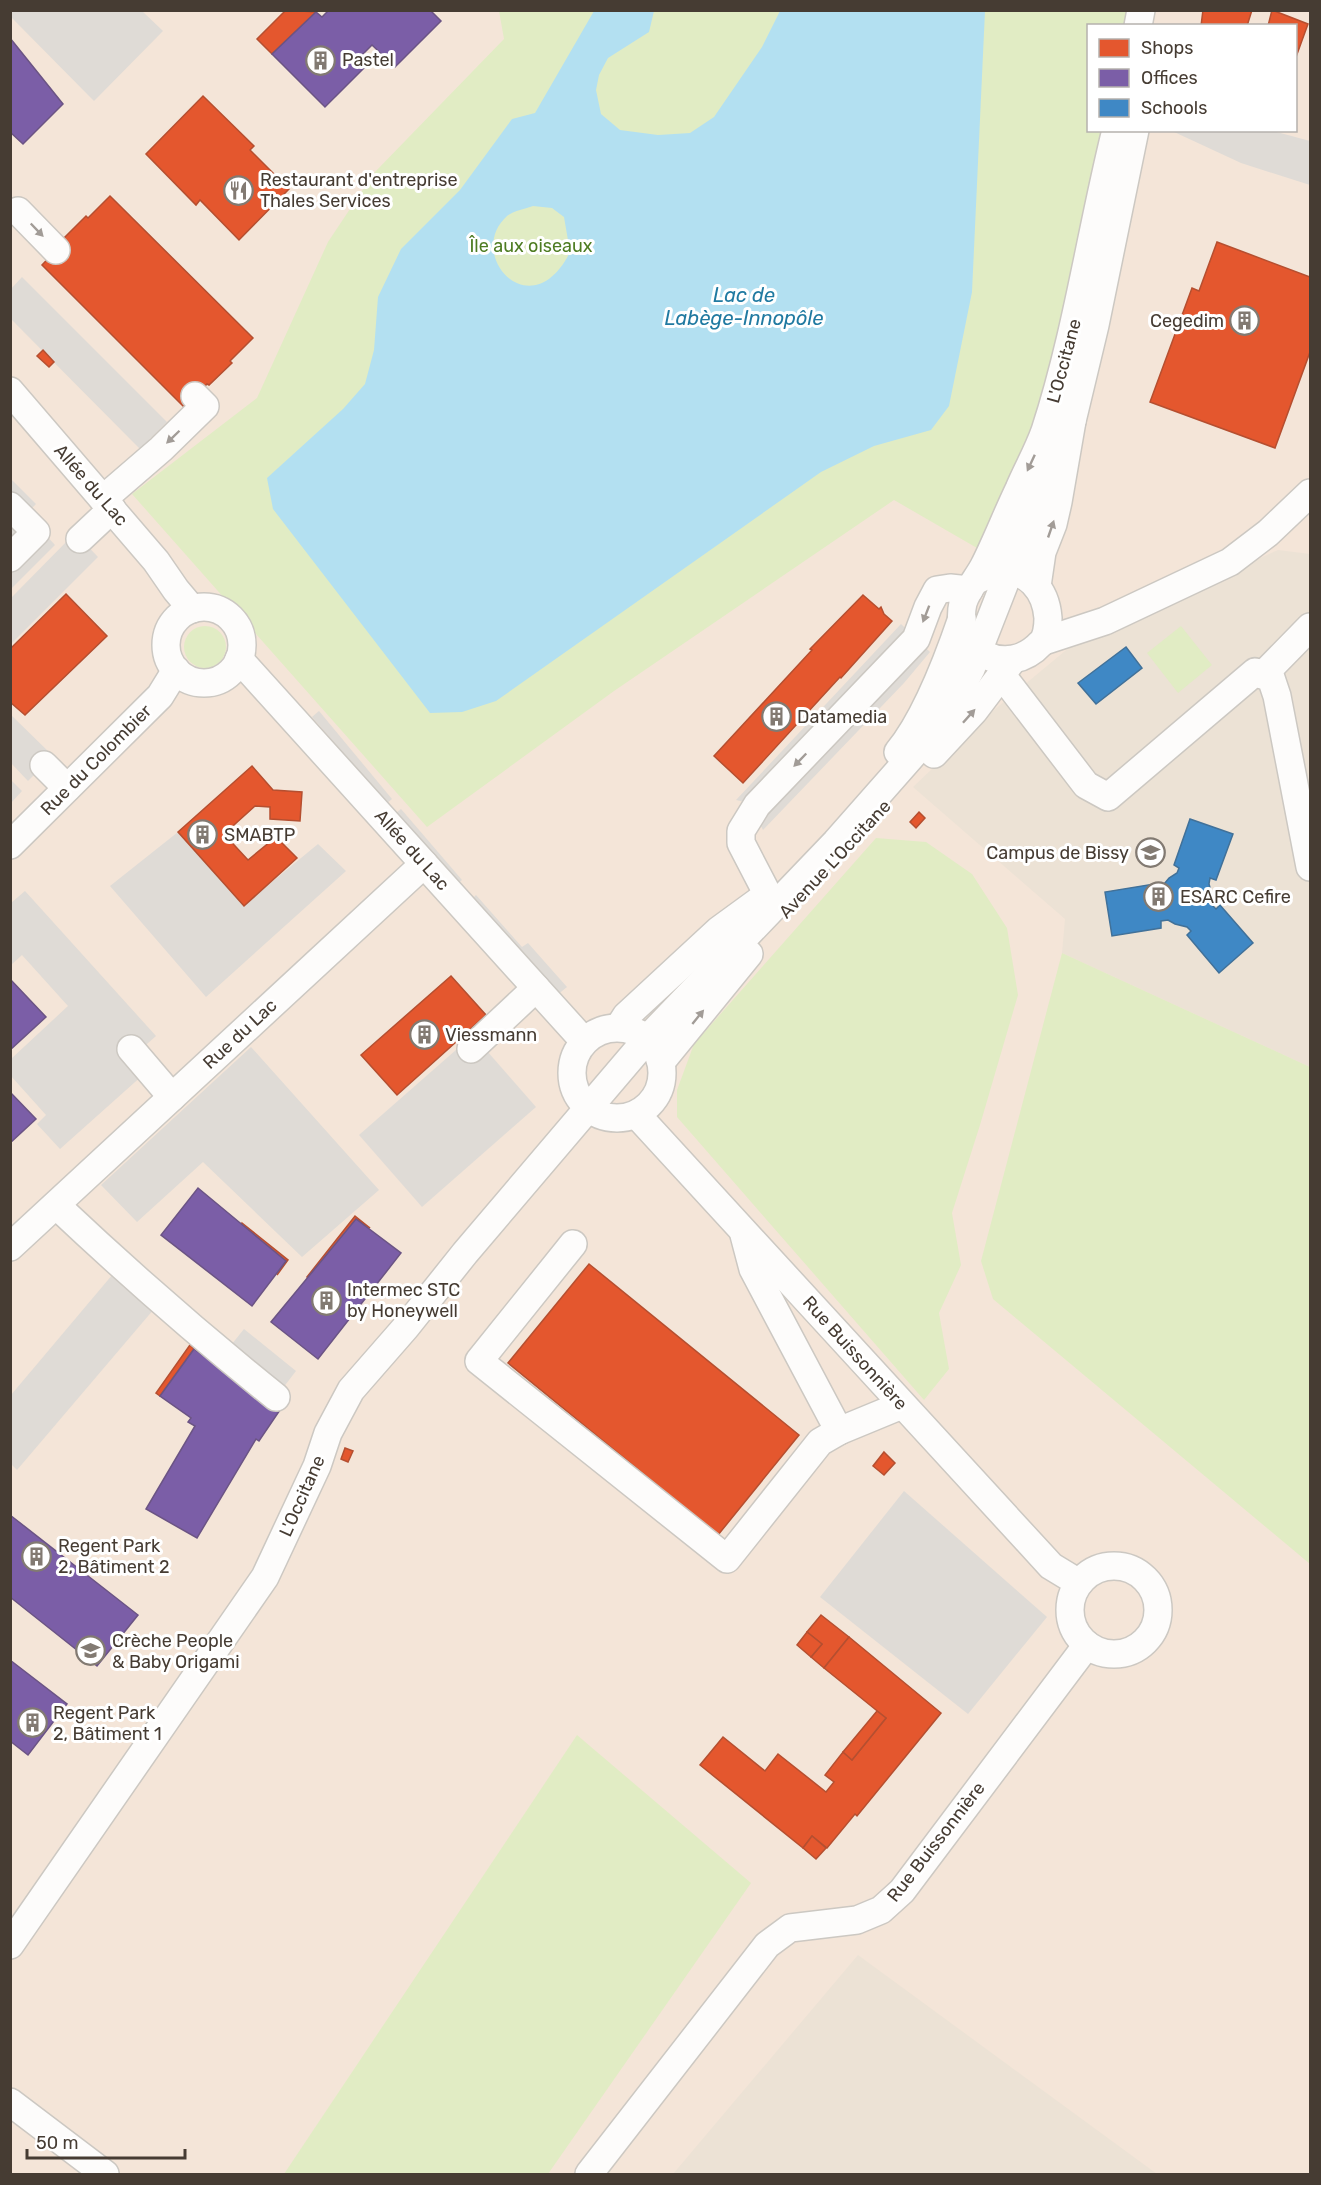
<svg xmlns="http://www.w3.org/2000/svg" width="1321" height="2185" font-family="Rubik,sans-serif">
	<rect width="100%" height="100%" fill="#f0ece6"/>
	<!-- commercial -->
	<path fill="#f4e5d8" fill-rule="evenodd" d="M11 11H1310V2174H11ZM1088 26H1296V130H1088Z"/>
	<!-- education -->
	<g fill="#ece2d5">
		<path d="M1278 550 1310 554V1067L1062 953 1065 919 913 787 994 710 1077 641Z"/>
		<path d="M858 1955 1157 2174H673Z"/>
	</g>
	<!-- green -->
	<g fill="#e1ecc4">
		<path d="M499 11H1127L1124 25 1088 26V130L1103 131 1047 401 977 548 894 500 614 691 427 827 132 494 257 398 328 242 374 173 504 39Z"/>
		<circle cx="205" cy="647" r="21"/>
		<path d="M1181 626 1212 665 1178 693 1147 653Z"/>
		<path d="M876 838 926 842 972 874 1007 928 1018 995 980 1125 952 1213 961 1265 939 1313 949 1369 924 1400 677 1117V1090L694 1044Z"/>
		<path d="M1062 953 1310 1067V1564L993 1299 981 1261Z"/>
		<path d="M577 1735 751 1883 548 2174H284Z"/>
	</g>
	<!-- parking -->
	<g fill="#dfdbd6">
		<path d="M10 11H142L163 31 94 101 11 17Z"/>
		<path d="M1172 131H1273L1310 141V185L1241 163Z"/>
		<path d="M22 277 167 422 140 449 11 319V289Z"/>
		<path d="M11 479 36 504 26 514 55 545 11 589Z"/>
		<path d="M75 533 98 557 11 644V598Z"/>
		<path d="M901 624 930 652 904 683 763 830 749 803 736 800Z"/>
		<path d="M319 711 392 799 387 803 312 717Z"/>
		<path d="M10 714 53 756 28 781 11 763Z"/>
		<path d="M10 779 22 791 11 803H10Z"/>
		<path d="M401 809 462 880 457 884 396 813Z"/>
		<path d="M178 832 244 905 318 844 346 871 206 997 110 886Z"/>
		<path d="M25 891 156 1036 130 1059 144 1074 60 1149 37 1124 46 1115 11 1076V1059L68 1006 22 955 11 965V903Z"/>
		<path d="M476 895 522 947 528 943 567 987 556 996 471 900Z"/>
		<path d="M473 1035 536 1107 422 1207 359 1135Z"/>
		<path d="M251 1047 379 1190 302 1257 203 1162 137 1222 101 1185Z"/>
		<path d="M113 1274 154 1309 17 1470 11 1464V1395Z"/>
		<path d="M244 1329 296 1371 276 1397 223 1355Z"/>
		<path d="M904 1491 1047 1617 968 1714 820 1597Z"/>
	</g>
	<!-- water -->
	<path fill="#b3e0f1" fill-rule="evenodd" d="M594 11H654L649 32 608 58 599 75 596 90 601 114 620 130 658 135 690 133 714 117 762 47 780 11H985L972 292 949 406 931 430 874 446 821 472 496 701 462 712 430 713 273 509 267 478 343 409 365 384 374 350 378 297 401 249 460 190 512 119 535 113ZM533 206 552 208 564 217 570 252C532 329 464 255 507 216 513 211 525 209 533 206Z"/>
	<!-- shops -->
	<g fill="#e4572e" stroke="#b54f30" stroke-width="1.5">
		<path d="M286 10 316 12 272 54 257 39Z"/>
		<path d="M1203 10H1252L1247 26H1201Z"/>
		<path d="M1272 10 1308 24 1296 57V26H1268Z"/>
		<path d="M203 96 254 146 250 150 289 189 239 240 200 200 196 205 146 154Z"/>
		<path d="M110 196 253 338 230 361 232 363 209 385 207 384 184 407 42 265 65 241 63 239 86 216 88 218Z"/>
		<path d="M1217 242 1310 277V352L1275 448 1150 402 1192 288 1199 291Z"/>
		<path d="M43 350 54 362 49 367 37 356Z"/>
		<path d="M66 594 107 636 25 715 10 702V649Z"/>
		<path d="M863 595 879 609 881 607 884 614 892 621 841 678 840 677 743 783 714 756 812 650 810 649Z"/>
		<path d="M252 766 273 790 302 792 300 821 270 819V807L255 806 224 834 248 860 276 837 297 858 244 906 178 832Z"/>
		<path d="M919 812 925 818 916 828 910 822Z"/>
		<path d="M451 976 486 1015 397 1095 361 1055Z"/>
		<path d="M355 1216 370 1228 356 1219 309 1279 307 1277Z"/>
		<path d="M242 1223 288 1260 277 1275 286 1261 241 1225Z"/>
		<path d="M589 1264 799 1435 718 1535 508 1363Z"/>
		<path d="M190 1345 194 1349 160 1396 156 1393Z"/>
		<path d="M345 1448 353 1451 348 1462 341 1459Z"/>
		<path d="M884 1452 895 1463 884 1475 873 1466Z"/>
		<path d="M821 1615 849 1637 824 1668 811 1657 822 1644 807 1632Z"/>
		<path d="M807 1632 822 1644 811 1657 797 1645Z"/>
		<path d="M849 1637 941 1713 857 1816 855 1814 827 1848 812 1836 803 1848 700 1765 723 1737 765 1771 778 1754 826 1792 834 1782 825 1775 843 1752 852 1760 886 1718 824 1668Z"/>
		<path d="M877 1711 886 1718 852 1760 843 1752Z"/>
		<path d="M812 1836 826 1848 816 1859 803 1848Z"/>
	</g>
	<!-- offices -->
	<g fill="#7b5ea7" stroke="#6b5484" stroke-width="1.5">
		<path d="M329 10H430L441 21 395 67 372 45 361 56 368 64 325 107 272 54 316 12 322 17Z"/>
		<path d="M10 38 63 104 23 144 10 132Z"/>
		<path d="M10 979 46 1017 10 1050Z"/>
		<path d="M10 1092 36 1119 10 1143Z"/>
		<path d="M198 1188 286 1261 252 1306 161 1235Z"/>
		<path d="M356 1219 401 1253 318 1359 271 1322Z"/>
		<path d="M194 1349 280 1410 259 1441 256 1439 197 1538 146 1509 195 1426 188 1422 191 1418 160 1396Z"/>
		<path d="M10 1515 138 1615 97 1666 10 1597Z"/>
		<path d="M10 1660 67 1704 28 1755 10 1741Z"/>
	</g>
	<!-- schools -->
	<g fill="#3f88c5" stroke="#417199" stroke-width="1.5">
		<path d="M1126 647 1142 668 1096 704 1078 683Z"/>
		<path d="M1190 819 1233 834 1216 880 1210 878 1209 884 1212 895V905L1216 909 1220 905 1253 943 1219 973 1187 935 1191 931 1187 927 1175 924 1168 920 1161 921V928L1112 936 1105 892 1154 884 1155 890 1160 889 1169 878 1177 873 1179 868 1174 865Z"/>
	</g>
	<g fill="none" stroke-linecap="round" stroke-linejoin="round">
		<defs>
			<g id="minor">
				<path d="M1138 26 1141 10"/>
				<path d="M18 211 56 250"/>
				<path d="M10 391 156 561 176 590 192 609"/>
				<path d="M103 499 161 449 205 406 195 396"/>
				<path d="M10 506 36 532 10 558"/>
				<path d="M80 539 112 509"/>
				<path d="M977 580C984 577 991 573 998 572 1028 567 1046 591 1048 618 1048 625 1047 638 1041 643 1007 680 952 651 963 603 967 589 979 577 985 564 997 540 1007 514 1019 489 1027 470 1038 451 1045 431 1077 333 1091 230 1116 130"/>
				<path d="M1037 586 1042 552 1053 524 1058 502 1072 421 1095 325 1135 130"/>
				<circle cx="204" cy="645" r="38"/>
				<path d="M1044 641 1105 621 1230 562 1268 533 1310 493"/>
				<path d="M239 659 584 1041"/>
				<path d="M1001 674 1086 785 1108 797 1255 672 1271 678 1277 696 1310 867"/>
				<path d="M1263 675 1310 627"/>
				<path d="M898 752C926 718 948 659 962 618"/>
				<path d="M934 754 974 711 1011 662"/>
				<path d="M44 765 67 788"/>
				<path d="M10 845 160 696 176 670"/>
				<path d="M768 895 741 843V831L757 805 916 639 928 607 937 590 950 588 969 590"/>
				<path d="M619 1027 626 1016 719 930 767 895"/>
				<circle cx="617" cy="1073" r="45"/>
				<path d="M131 1049 172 1097"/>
				<path d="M471 1049 536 988"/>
				<path d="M661 1062 749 954"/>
				<path d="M637 1115 1051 1566 1079 1583"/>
				<path d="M56 1205C127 1272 200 1336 276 1397"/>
				<path d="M744 1235 753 1269 839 1431"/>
				<path d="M573 1244 479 1361 727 1559 820 1442 839 1431 902 1405"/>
				<path d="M10 1247 424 864"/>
				<circle cx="1114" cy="1610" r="44"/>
				<path d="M10 1945 265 1577 317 1466 328 1433 351 1390 406 1327 465 1253 647 1039 836 842 932 733 955 699 971 669 1051 465 1072 421"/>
				<path d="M10 2102 105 2174"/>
				<path d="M589 2174 767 1945 790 1928 857 1920 881 1910 902 1891 1087 1645"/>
			</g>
		</defs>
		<!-- minor casing -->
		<use href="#minor" stroke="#ccc8c2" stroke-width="30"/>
		<!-- minor -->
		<use href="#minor" stroke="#fdfcfb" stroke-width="27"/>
	</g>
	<!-- one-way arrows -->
	<defs><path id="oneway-solid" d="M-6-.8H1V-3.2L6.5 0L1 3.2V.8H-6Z" transform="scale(1.5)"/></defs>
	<g fill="#a29c97">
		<use href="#oneway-solid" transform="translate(37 230) rotate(46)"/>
		<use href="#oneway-solid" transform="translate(173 437) rotate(136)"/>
		<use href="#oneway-solid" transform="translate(1031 463) rotate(115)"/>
		<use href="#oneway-solid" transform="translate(1051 529) rotate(-71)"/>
		<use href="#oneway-solid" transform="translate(926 614) rotate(111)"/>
		<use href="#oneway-solid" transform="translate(969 716) rotate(-48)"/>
		<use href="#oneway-solid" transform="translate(800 760) rotate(134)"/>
		<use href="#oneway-solid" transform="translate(698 1017) rotate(-51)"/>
	</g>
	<!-- icons -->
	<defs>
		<symbol id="building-ring" viewBox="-11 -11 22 22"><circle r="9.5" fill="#fff" stroke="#827a72" stroke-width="1.5"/><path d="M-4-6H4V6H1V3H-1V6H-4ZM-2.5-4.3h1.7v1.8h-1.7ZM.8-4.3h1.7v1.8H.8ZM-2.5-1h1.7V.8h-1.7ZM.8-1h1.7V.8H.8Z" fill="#827a72"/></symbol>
		<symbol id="restaurant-ring" viewBox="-11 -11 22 22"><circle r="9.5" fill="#fff" stroke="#827a72" stroke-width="1.5"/><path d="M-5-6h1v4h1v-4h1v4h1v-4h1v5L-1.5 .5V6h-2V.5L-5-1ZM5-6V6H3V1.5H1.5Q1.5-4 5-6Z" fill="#827a72"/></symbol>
		<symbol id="university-ring" viewBox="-11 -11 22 22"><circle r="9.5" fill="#fff" stroke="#827a72" stroke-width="1.5"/><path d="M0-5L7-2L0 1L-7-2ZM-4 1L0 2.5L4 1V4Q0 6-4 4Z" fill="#827a72"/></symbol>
		<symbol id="school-ring" viewBox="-11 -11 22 22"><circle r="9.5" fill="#fff" stroke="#827a72" stroke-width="1.5"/><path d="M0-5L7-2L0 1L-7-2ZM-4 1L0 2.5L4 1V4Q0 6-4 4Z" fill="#827a72"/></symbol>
	</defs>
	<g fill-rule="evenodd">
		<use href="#building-ring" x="304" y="44" width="33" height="33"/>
		<use href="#restaurant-ring" x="222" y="174" width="33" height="33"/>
		<use href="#building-ring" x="1228" y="304" width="33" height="33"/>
		<use href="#building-ring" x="760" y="700" width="33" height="33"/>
		<use href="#building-ring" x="186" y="818" width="33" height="33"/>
		<use href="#university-ring" x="1134" y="836" width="33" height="33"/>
		<use href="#building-ring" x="1142" y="880" width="33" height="33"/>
		<use href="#building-ring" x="408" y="1018" width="33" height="33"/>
		<use href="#building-ring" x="310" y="1284" width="33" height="33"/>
		<use href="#building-ring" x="20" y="1540" width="33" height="33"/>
		<use href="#school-ring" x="74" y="1634" width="33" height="33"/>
		<use href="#building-ring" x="16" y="1706" width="33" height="33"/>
	</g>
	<g text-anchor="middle" stroke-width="6" stroke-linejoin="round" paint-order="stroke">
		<!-- poi labels -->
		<g font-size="18" fill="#463c33" stroke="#fff" text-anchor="start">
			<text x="342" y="66">Pastel</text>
			<text x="260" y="186">Restaurant d'entreprise<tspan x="260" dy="21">Thales Services</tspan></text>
			<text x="1224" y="327" text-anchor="end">Cegedim</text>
			<text x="797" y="723">Datamedia</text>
			<text x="224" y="841">SMABTP</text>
			<text x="1129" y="859" text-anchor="end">Campus de Bissy</text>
			<text x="1180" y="903">ESARC Cefire</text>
			<text x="445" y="1041">Viessmann</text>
			<text x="347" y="1296">Intermec STC<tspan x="347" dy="21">by Honeywell</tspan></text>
			<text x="58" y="1552">Regent Park<tspan x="58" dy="21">2, Bâtiment 2</tspan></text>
			<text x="112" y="1647">Crèche People<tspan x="112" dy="21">&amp; Baby Origami</tspan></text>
			<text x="53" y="1719">Regent Park<tspan x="53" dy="21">2, Bâtiment 1</tspan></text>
		</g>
		<!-- park labels -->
		<g font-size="18" fill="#4e7c22" stroke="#fff">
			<text x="531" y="252">Île aux oiseaux</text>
		</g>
		<!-- street labels -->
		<g font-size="18" fill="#463c33" stroke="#fff">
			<text transform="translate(1064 361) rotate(-75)" y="6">L'Occitane</text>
			<text transform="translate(91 485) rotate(49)" y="6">Allée du Lac</text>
			<text transform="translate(96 760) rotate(-45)" y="6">Rue du Colombier</text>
			<text transform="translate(412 850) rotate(48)" y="6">Allée du Lac</text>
			<text transform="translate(835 859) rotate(-47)" y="6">Avenue L'Occitane</text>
			<text transform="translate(240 1034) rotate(-43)" y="6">Rue du Lac</text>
			<text transform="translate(855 1353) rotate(48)" y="6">Rue Buissonnière</text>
			<text transform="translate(302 1496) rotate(-66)" y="6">L'Occitane</text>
			<text transform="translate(936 1842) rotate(-52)" y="6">Rue Buissonnière</text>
		</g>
		<!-- water labels -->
		<g font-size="20" font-style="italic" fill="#207aa1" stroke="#fff">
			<text x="744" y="302">Lac de<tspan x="744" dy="23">Labège-Innopôle</tspan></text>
		</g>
	</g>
	<!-- border -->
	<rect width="1321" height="2185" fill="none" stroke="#463c33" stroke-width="24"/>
	<!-- legend -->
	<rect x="1087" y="24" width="210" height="108" fill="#ffffff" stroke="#b5b1ad" stroke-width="1.5"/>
	<rect x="1099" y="39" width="30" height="18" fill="#e4572e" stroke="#b5b1ad" stroke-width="1.5"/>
	<text x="1141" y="54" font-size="18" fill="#463c33">Shops</text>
	<rect x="1099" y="69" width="30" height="18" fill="#7b5ea7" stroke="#b5b1ad" stroke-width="1.5"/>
	<text x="1141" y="84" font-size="18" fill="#463c33">Offices</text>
	<rect x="1099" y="99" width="30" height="18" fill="#3f88c5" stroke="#b5b1ad" stroke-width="1.5"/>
	<text x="1141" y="114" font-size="18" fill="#463c33">Schools</text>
	<!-- scale -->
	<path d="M27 2149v9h158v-9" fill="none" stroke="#463c33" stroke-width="3"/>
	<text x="36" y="2149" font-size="18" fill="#463c33" stroke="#ffffff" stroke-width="4.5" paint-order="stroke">50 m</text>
</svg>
